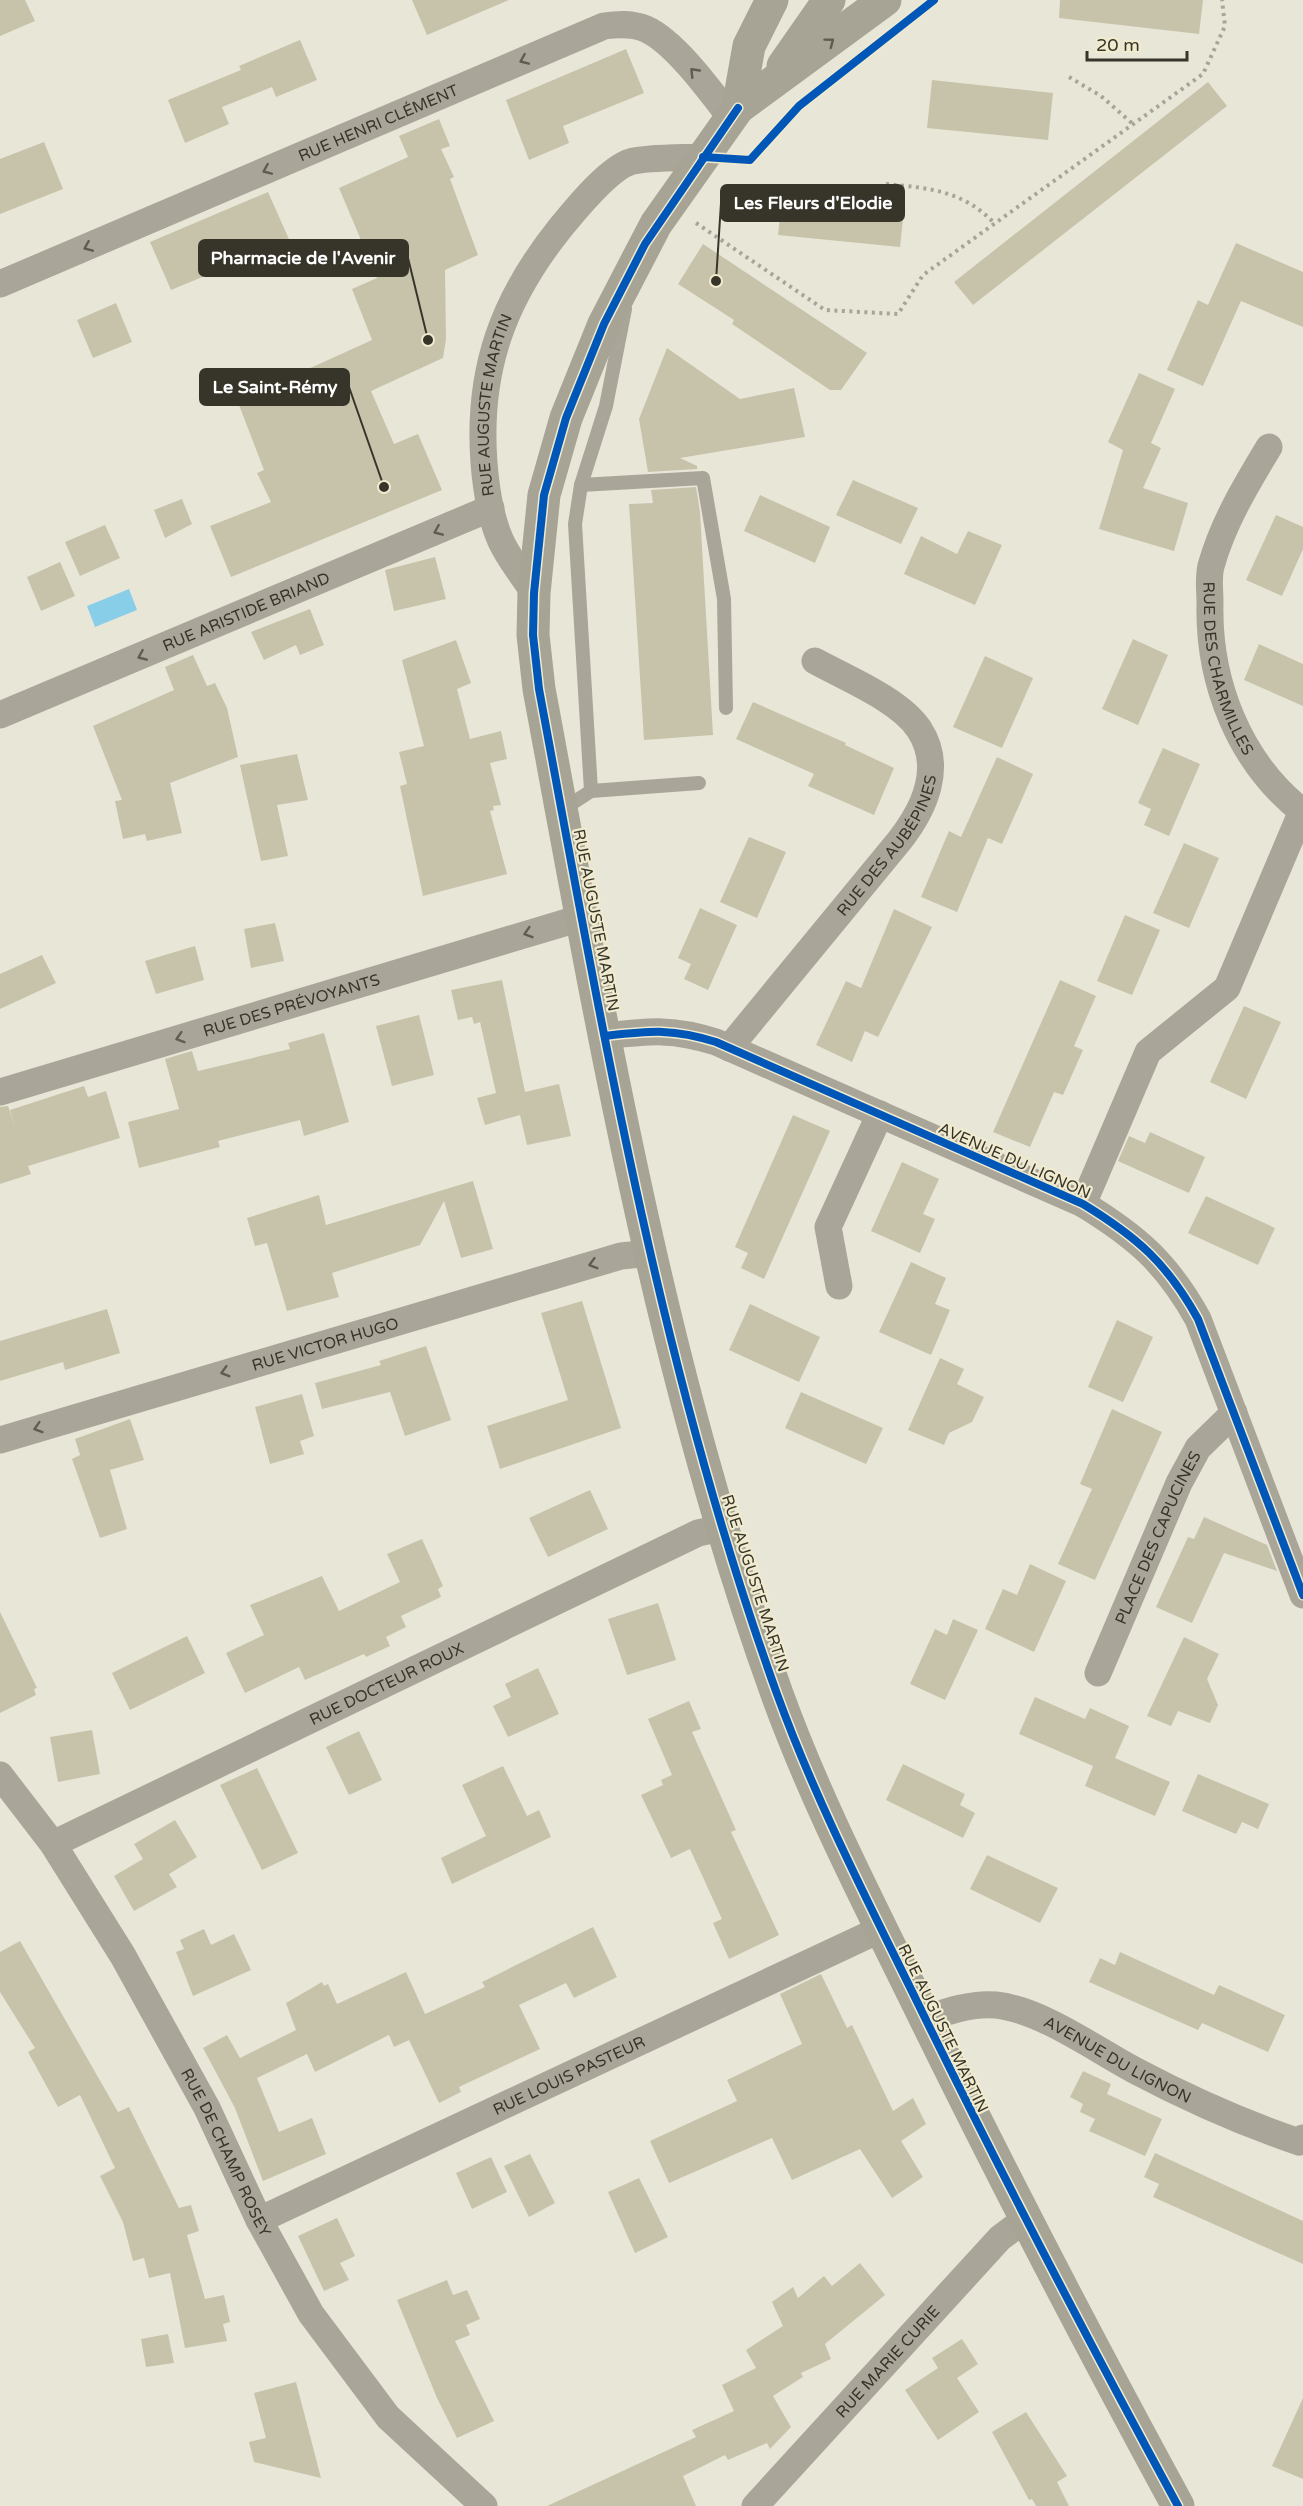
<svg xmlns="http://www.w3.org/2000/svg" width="1303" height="2506" font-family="'Varela Round',sans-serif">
	<rect width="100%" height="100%" fill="#e8e6d7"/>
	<!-- water -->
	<path fill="#88cee8" d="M129 589 137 610 95 627 87 606Z"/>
	<!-- building -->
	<g fill="#c7c3ab">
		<path d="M0 0H25L35 21 0 36Z"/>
		<path d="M412 0H509L427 35Z"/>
		<path d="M1060 0H1203L1199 34 1059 18Z"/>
		<path d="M300 40 317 80 276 97 272 87 222 107 229 124 185 143 168 100 241 70 239 66Z"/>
		<path d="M626 49 644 93 563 126 569 143 529 160 506 100Z"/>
		<path d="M932 80 1053 93 1048 140 927 128Z"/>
		<path d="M1208 82 1227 106 973 305 954 282Z"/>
		<path d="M439 119 450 146 441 149 454 177 450 179 478 255 445 270 446 339 443 358 371 391 394 444 418 434 442 490 231 577 210 526 271 502 257 473 264 470 234 392 281 373 284 380 372 340 352 289 377 278 339 188 408 157 399 136Z"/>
		<path d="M44 142 63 189 0 214V159Z"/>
		<path d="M783 189 905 200 900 247 778 235Z"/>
		<path d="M268 192 292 246 257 262 256 259 242 264 241 261 171 290 150 242Z"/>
		<path d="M1236 243 1303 272V327L1241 301 1203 386 1167 370 1198 300 1208 305Z"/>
		<path d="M703 244 867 353 841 390H830L732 324 734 320 678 284Z"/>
		<path d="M116 303 132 342 93 358 77 320Z"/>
		<path d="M667 348 740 399 794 388 805 437 680 458 697 466V469L648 472 639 419Z"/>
		<path d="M1139 373 1175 389 1151 443 1161 448 1143 488 1188 503 1174 551 1099 529 1123 450 1108 442Z"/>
		<path d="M853 480 918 508 901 544 836 515Z"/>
		<path d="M696 487 700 512 713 735 644 740 629 504 653 503 651 490Z"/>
		<path d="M760 495 830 527 815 563 744 531Z"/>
		<path d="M182 499 192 524 165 538 154 510Z"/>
		<path d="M1276 515 1303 527V549L1282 596 1246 580Z"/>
		<path d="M105 525 120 558 80 576 65 542Z"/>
		<path d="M968 531 1002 545 975 605 904 574 921 536 957 554Z"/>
		<path d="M435 557 446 599 394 611 385 570Z"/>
		<path d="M60 562 75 596 41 611 27 577Z"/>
		<path d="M310 609 324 645 300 655 296 645 264 660 251 632Z"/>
		<path d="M1133 639 1168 655 1138 725 1102 709Z"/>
		<path d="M456 640 471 683 457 689 470 739 501 731 507 759 490 763 501 805 493 806 494 810 490 811 507 874 423 896 400 786 407 784 399 752 424 746 402 660Z"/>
		<path d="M1259 644 1303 664V706L1244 680Z"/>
		<path d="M193 655 207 686 215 683 227 708 238 757 170 783 182 833 147 841 145 834 123 839 115 801 122 800 93 726 174 690 165 667Z"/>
		<path d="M985 656 1033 678 1002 748 953 727Z"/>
		<path d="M753 702 846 743 845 745 894 768 874 815 808 786 814 774 736 739Z"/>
		<path d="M1163 748 1200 764 1169 836 1144 825 1151 809 1138 803Z"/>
		<path d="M297 754 308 800 277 805 288 856 261 861 240 765Z"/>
		<path d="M997 757 1033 774 1002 844 988 838 957 912 921 897 949 831 961 837Z"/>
		<path d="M749 837 786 852 757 918 720 902Z"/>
		<path d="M1184 843 1219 858 1189 928 1153 913Z"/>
		<path d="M700 908 737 925 708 990 684 979 691 964 678 958Z"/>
		<path d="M894 909 932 927 878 1037 865 1031 852 1062 816 1045 846 981 861 988Z"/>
		<path d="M1125 915 1160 930 1132 995 1097 981Z"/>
		<path d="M275 923 284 961 251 968 244 929Z"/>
		<path d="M195 946 204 980 156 994 145 961Z"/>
		<path d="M42 955 56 983 0 1009V974Z"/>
		<path d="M502 980 525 1092 559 1084 571 1136 527 1145 520 1115 485 1125 477 1098 496 1093 480 1022 474 1024 472 1017 458 1020 451 990Z"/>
		<path d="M1060 980 1096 996 1074 1046 1083 1050 1063 1095 1054 1092 1030 1147 993 1132Z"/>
		<path d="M1244 1006 1281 1022 1246 1099 1210 1082Z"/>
		<path d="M419 1015 434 1075 392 1086 376 1026Z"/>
		<path d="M324 1033 349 1122 304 1136 300 1120 218 1141 220 1147 139 1168 128 1122 179 1109 165 1059 192 1051 198 1071 290 1049 288 1043Z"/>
		<path d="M84 1086 88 1097 106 1091 120 1138 28 1166 31 1174 0 1184V1107L8 1106 15 1126 10 1110Z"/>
		<path d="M793 1115 830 1131 764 1279 741 1268 748 1253 735 1247Z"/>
		<path d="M1150 1132 1205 1157 1189 1193 1118 1161 1129 1136 1145 1143Z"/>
		<path d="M902 1162 939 1179 923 1214 935 1219 920 1253 871 1231Z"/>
		<path d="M473 1181 493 1249 461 1258 444 1201 420 1245 332 1273 339 1297 287 1311 267 1243 255 1246 247 1218 319 1195 326 1225Z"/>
		<path d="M1206 1196 1275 1228 1258 1265 1188 1233Z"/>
		<path d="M911 1262 946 1278 935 1304 950 1310 931 1355 879 1332Z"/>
		<path d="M582 1301 621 1428 500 1469 487 1426 568 1400 541 1313Z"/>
		<path d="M750 1304 820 1337 799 1382 729 1350Z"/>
		<path d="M107 1309 120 1353 65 1370 63 1362 0 1381V1341Z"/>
		<path d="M1117 1320 1153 1337 1123 1402 1088 1387Z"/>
		<path d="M426 1346 451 1420 405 1436 390 1392 322 1409 315 1383 381 1365 379 1361Z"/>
		<path d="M940 1358 964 1369 957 1384 984 1397 972 1422 949 1433 944 1445 908 1430Z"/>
		<path d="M801 1392 883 1428 866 1464 785 1428Z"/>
		<path d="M302 1394 314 1436 300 1441 304 1454 270 1464 255 1407Z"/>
		<path d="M1112 1409 1162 1432 1095 1580 1058 1564 1092 1489 1080 1484Z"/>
		<path d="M130 1419 144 1460 110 1470 127 1529 100 1538 72 1459 80 1455 75 1439Z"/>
		<path d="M590 1490 608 1529 548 1557 529 1518Z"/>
		<path d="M1204 1517 1267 1545 1277 1571 1224 1553 1192 1623 1156 1607 1188 1537 1194 1539Z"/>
		<path d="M422 1539 443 1586 438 1589 441 1597 401 1616 406 1627 386 1637 390 1646 366 1657 364 1654 305 1680 299 1667 245 1693 226 1653 264 1635 250 1605 322 1576 339 1611 400 1582 387 1554Z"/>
		<path d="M1030 1564 1066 1581 1034 1652 985 1629 1003 1589 1017 1595Z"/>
		<path d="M658 1603 676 1660 627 1675 608 1619Z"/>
		<path d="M0 1612 37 1688 34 1689 36 1695 0 1713Z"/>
		<path d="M953 1619 978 1630 945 1700 910 1684 935 1629 947 1635Z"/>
		<path d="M187 1636 205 1673 130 1710 112 1673Z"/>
		<path d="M1184 1637 1219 1654 1207 1679 1218 1705 1210 1723 1178 1711 1171 1726 1147 1716Z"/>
		<path d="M538 1668 559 1714 508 1737 493 1706 511 1697 505 1684Z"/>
		<path d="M1035 1697 1085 1719 1090 1708 1129 1726 1115 1758 1170 1782 1155 1816 1085 1786 1093 1766 1019 1734Z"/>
		<path d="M689 1701 701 1729 692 1732 736 1830 731 1832 779 1935 729 1959 713 1923 722 1919 690 1849 671 1858 641 1795 663 1785 661 1780 672 1775 648 1719Z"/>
		<path d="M92 1730 100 1774 58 1782 50 1737Z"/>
		<path d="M359 1731 382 1780 349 1795 326 1747Z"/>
		<path d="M903 1764 965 1794 960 1805 975 1813 963 1838 886 1800Z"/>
		<path d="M503 1766 527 1816 539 1810 551 1837 452 1884 441 1858 486 1836 462 1785Z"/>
		<path d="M257 1768 298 1853 262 1870 220 1785Z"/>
		<path d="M1198 1774 1269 1804 1258 1829 1242 1822 1236 1834 1182 1811Z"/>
		<path d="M175 1820 197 1857 169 1874 177 1887 134 1911 114 1876 143 1859 134 1844Z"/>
		<path d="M987 1855 1058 1888 1040 1923 970 1889Z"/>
		<path d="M593 1927 617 1977 574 1998 566 1983 519 2005 540 2049 459 2087 461 2092 439 2103 409 2040 394 2047 389 2035 315 2072 307 2054 257 2078 279 2132 312 2118 326 2154 263 2181 235 2108 203 2048 227 2035 240 2058 296 2030 286 2003 322 1982 324 1986 328 1984 337 2004 406 1972 425 2014 485 1987 482 1982Z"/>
		<path d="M204 1929 211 1945 234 1934 251 1970 193 1996 176 1952 184 1949 180 1940Z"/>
		<path d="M20 1941 118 2112 129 2107 179 2208 191 2205 199 2231 187 2235 205 2299 224 2295 230 2322 223 2324 227 2341 185 2348 170 2273 149 2278 144 2258 133 2261 123 2222 100 2176 115 2168 80 2095 58 2107 28 2052 35 2048 0 1992V1952Z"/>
		<path d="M1120 1952 1214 1995 1219 1985 1285 2015 1268 2052 1202 2023 1198 2030 1089 1982 1100 1958 1115 1965Z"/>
		<path d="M821 1974 847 2028 852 2025 893 2111 913 2098 926 2124 901 2141 923 2177 892 2198 860 2149 792 2180 772 2138 669 2183 650 2141 737 2101 727 2080 802 2044 780 1994Z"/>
		<path d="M1083 2071 1111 2084 1107 2094 1162 2119 1145 2156 1089 2131 1095 2119 1080 2112 1083 2104 1070 2097Z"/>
		<path d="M1155 2153 1303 2221V2264L1153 2197 1159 2184 1144 2177Z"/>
		<path d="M530 2154 555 2203 529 2217 504 2166Z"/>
		<path d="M491 2157 507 2192 472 2209 456 2173Z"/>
		<path d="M639 2178 668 2237 635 2253 608 2192Z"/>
		<path d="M337 2218 355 2256 340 2263 349 2280 324 2291 298 2236Z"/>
		<path d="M860 2263 885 2295 825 2344 831 2359 801 2373 803 2377 773 2396 791 2427 770 2449 767 2443 728 2460 725 2455 683 2476 696 2506H547L696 2437 692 2430 734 2411 722 2385 756 2368 746 2350 783 2326 772 2302 793 2287 798 2298 824 2276 832 2286Z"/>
		<path d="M447 2280 453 2295 467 2290 480 2319 466 2325 470 2335 455 2341 494 2421 457 2438 437 2398 397 2300Z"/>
		<path d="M168 2334 174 2363 146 2367 141 2339Z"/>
		<path d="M962 2339 978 2364 957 2378 979 2412 938 2440 905 2390 938 2368 932 2358Z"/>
		<path d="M296 2382 321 2478 254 2462 249 2442 266 2438 254 2393Z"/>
		<path d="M1303 2398V2479L1272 2466Z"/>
		<path d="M1026 2412 1067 2476 1057 2482 1069 2506H1036L1032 2499 1029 2500 992 2432Z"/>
	</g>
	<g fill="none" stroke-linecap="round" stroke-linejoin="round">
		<!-- path -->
		<g stroke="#a7a59a" stroke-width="4" stroke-dasharray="3 4.5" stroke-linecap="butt">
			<path d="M1069 77 1101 96 1133 124"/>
			<path d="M886 184C930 188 964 191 995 224"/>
			<path d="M696 223 825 310 898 314 923 275 1203 74 1225 26 1222 0"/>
		</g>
		<!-- lane -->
		<g stroke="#a9a598" stroke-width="14">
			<path d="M581 485 703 478 724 599 726 708"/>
			<path d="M591 791 699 783"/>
			<path d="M562 810 591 791 575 524 581 485 606 406 625 309"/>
		</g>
		<!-- street -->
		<g stroke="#a9a598" stroke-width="27">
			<path id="s1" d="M0 284 604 26C618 24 632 23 646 29 675 42 711 92 731 118"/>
			<path id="s2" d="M1269 447C1246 485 1223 523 1211 566 1208 577 1210 591 1210 603 1208 682 1239 762 1303 812"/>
			<path id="s3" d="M534 593C523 575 508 558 500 539 490 516 486 488 484 463 477 370 503 299 561 227 576 209 608 169 630 162 646 157 685 158 703 157"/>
			<path id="s4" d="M0 715 491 508"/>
			<path d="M605 1036C650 1031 672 1028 716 1042L1083 1204C1137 1237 1167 1263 1198 1319L1303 1595"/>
			<path id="s5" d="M729 1048 900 840C924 809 944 767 919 729 900 700 846 678 815 661"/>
			<path id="s6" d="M0 1092 584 917"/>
			<path d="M1083 1204 1148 1052 1227 988 1302 811"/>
			<path d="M839 1286 828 1227 880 1114"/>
			<path id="s7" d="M0 1440 621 1256 651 1253"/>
			<path id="s8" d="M1098 1673 1179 1483 1198 1448 1234 1413"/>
			<path id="s9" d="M0 1775 53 1844 123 1956 207 2108 259 2220 311 2314 388 2417 484 2506"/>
			<path id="s10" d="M53 1844 698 1533 721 1528"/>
			<path id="s11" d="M925 2019C948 2011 972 2003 996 2005 1042 2010 1096 2050 1136 2071 1189 2099 1243 2123 1299 2142L1303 2138"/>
			<path id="s12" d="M259 2220 879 1930"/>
			<path id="s13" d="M755 2506 1000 2238 1024 2220"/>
		</g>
		<!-- secondary -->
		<g stroke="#a7a495" stroke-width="33">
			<path d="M885 0 738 108 656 224 604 324 566 418 544 495 534 593 533 635 539 689C602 1027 660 1370 777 1694 818 1807 874 1913 927 2022 1007 2185 1091 2346 1178 2506"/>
			<path d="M783 66 829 0"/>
			<path d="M738 108 749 46 772 0"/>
		</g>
		<defs>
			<g id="cycleway">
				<path d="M738 108 645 244 604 324 566 418 544 495 534 593 533 635 539 689C602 1027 660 1370 777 1694 818 1807 874 1913 927 2022 1007 2185 1091 2346 1178 2506"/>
				<path d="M703 157 750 160 799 106 934 0"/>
				<path d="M605 1036C650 1031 672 1028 716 1042L1083 1204C1137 1237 1167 1263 1198 1319L1303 1595"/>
			</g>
		</defs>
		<!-- cycleway casing -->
		<use href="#cycleway" stroke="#f0ebcf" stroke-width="11"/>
		<!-- cycleway -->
		<use href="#cycleway" stroke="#0057b8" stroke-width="8"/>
	</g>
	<!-- one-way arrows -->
	<defs><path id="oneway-chevron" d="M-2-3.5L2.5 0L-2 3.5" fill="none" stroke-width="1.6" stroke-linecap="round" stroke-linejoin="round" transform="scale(1.5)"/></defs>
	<use stroke="#5e5c4f" href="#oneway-chevron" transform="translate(830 42) rotate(-37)"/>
	<g stroke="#5f5c50">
		<use href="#oneway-chevron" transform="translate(524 60) rotate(157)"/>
		<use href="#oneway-chevron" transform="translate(694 72) rotate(-134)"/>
		<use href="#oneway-chevron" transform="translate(267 170) rotate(157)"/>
		<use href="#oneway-chevron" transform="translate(88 247) rotate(157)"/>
		<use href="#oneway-chevron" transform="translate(438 531) rotate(157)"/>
		<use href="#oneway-chevron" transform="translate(142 656) rotate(157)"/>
		<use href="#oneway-chevron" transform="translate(528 933) rotate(163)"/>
		<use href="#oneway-chevron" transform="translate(180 1038) rotate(163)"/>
		<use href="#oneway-chevron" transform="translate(593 1264) rotate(164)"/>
		<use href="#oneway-chevron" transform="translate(225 1372) rotate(164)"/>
		<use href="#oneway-chevron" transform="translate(38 1428) rotate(163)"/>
	</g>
	<g text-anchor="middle" stroke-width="4.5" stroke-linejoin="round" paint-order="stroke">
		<!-- street labels -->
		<g font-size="16" fill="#37352a" stroke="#f0ebcf">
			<text dy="6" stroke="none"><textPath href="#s1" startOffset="411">RUE HENRI CLÉMENT</textPath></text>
			<text dy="6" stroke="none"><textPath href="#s3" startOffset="201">RUE AUGUSTE MARTIN</textPath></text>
			<text dy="6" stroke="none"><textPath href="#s4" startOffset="267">RUE ARISTIDE BRIAND</textPath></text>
			<text dy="6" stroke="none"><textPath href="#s2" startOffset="238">RUE DES CHARMILLES</textPath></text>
			<text dy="6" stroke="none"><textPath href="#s5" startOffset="258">RUE DES AUBÉPINES</textPath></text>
			<text transform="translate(597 920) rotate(79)" y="6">RUE AUGUSTE MARTIN</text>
			<text dy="6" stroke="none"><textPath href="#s6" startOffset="304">RUE DES PRÉVOYANTS</textPath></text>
			<text transform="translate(1015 1160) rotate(24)" y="6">AVENUE DU LIGNON</text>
			<text dy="6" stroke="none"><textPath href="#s7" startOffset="339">RUE VICTOR HUGO</textPath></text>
			<text dy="6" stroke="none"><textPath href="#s8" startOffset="148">PLACE DES CAPUCINES</textPath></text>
			<text transform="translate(756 1583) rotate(72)" y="6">RUE AUGUSTE MARTIN</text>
			<text dy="6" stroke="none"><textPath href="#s10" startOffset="370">RUE DOCTEUR ROUX</textPath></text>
			<text transform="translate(944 2028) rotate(64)" y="6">RUE AUGUSTE MARTIN</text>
			<text dy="6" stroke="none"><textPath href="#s11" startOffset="207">AVENUE DU LIGNON</textPath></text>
			<text dy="6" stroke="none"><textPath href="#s12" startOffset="342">RUE LOUIS PASTEUR</textPath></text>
			<text dy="6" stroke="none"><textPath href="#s9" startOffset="441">RUE DE CHAMP ROSEY</textPath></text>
			<text dy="6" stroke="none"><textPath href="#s13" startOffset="196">RUE MARIE CURIE</textPath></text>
		</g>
	</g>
	<!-- callouts -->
	<path fill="none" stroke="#37352a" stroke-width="2" d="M716 281L721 203M428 340L408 258M384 487L349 387"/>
	<g fill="#37352a" stroke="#f0ebcf" stroke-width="2">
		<circle cx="716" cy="281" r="6"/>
		<circle cx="428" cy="340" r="6"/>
		<circle cx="384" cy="487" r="6"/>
	</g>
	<g fill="#37352a" stroke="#37352a" stroke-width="2">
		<rect x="721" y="185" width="183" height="36" rx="6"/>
		<rect x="199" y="240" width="209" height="36" rx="6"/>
		<rect x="200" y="369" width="149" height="36" rx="6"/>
	</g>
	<g font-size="18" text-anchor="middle" font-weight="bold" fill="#fff">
		<text x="813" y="209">Les Fleurs d'Elodie</text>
		<text x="303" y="264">Pharmacie de l'Avenir</text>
		<text x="275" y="393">Le Saint-Rémy</text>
	</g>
	<!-- scale -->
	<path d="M1087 51v9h100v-9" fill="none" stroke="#37352a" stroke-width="3"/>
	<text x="1096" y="51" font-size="18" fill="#37352a" stroke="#f0ebcf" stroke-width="4.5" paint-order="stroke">20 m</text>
</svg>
